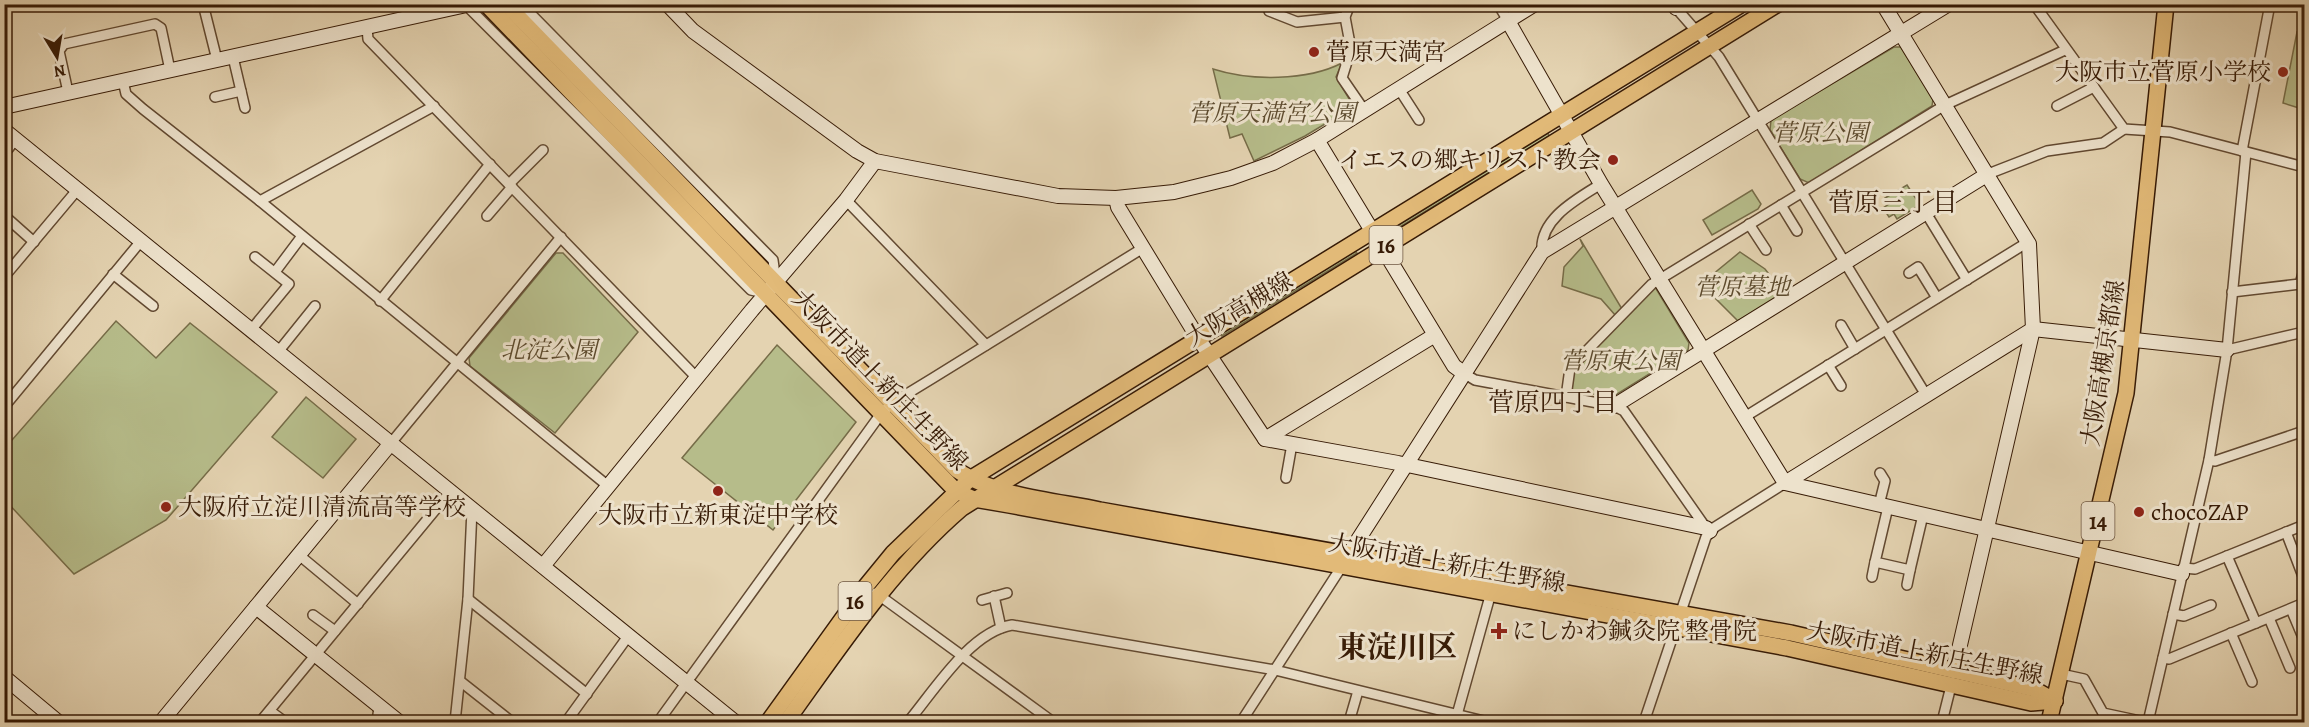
<svg xmlns="http://www.w3.org/2000/svg" width="2309" height="727" font-family="Alegreya,'Noto Serif JP',serif">
	<rect width="100%" height="100%" fill="#e4d3b1"/>
	<filter id="stains"><feTurbulence type="fractalNoise" baseFrequency=".00333" numOctaves="4"/><feColorMatrix values="0 0 0 0 .2 0 0 0 0 .09 0 0 0 0 .02 0 0 0 .5 -.17"/></filter>
	<radialGradient id="worn" r=".72"><stop offset=".6" stop-color="#630" stop-opacity="0"/><stop offset="1" stop-color="#630" stop-opacity=".3"/></radialGradient>
	<!-- green -->
	<g fill="#b6bc8a" stroke="#766c48" stroke-width="1.5">
		<path d="M2304 13V97L2302 96 2299 108 2283 103 2297 32 2301 33Z"/>
		<path d="M1894 47H1901L1933 99 1932 106 1809 183 1800 179 1770 130 1771 120Z"/>
		<path d="M1342 63 1336 77 1351 102 1350 109 1305 136 1254 161 1242 134 1230 138 1213 69C1250 81 1307 81 1342 63Z"/>
		<path d="M1548 133 1549 136 1398 228 1397 226Z"/>
		<path d="M1907 185 1920 205 1897 219 1894 214 1889 217 1883 208 1889 204 1885 198Z"/>
		<path d="M1752 190 1761 204 1758 209 1712 235 1703 220Z"/>
		<path d="M1580 239 1622 309 1616 316 1601 299 1562 286 1564 267 1583 246Z"/>
		<path d="M1355 251 1357 253 1222 336 1220 334Z"/>
		<path d="M1740 252 1765 269 1784 293 1738 321 1701 284Z"/>
		<path d="M556 253H563L638 332 555 433 470 366 469 358Z"/>
		<path d="M1655 287 1689 343 1688 350 1614 396 1574 392 1571 387 1574 370Z"/>
		<path d="M116 321 156 358 190 323 277 392 166 520 74 574 5 500V448Z"/>
		<path d="M777 345 856 422 773 530 682 458Z"/>
		<path d="M306 397 356 439 323 478 272 437Z"/>
	</g>
	<g fill="none" stroke-linecap="round" stroke-linejoin="round">
		<defs>
			<g id="street">
				<path d="M203 4 217 60"/>
				<path d="M465 4 751 290 764 293"/>
				<path d="M521 4 773 260 776 282"/>
				<path d="M1268 4 1269 11 1297 22 1345 17"/>
				<path d="M1350 4 1345 17 1351 49 1342 78 1364 110"/>
				<path d="M1498 4 1508 21"/>
				<path d="M2034 4 2124 129 2170 132 2304 167"/>
				<path d="M4 5 8 4"/>
				<path d="M1677 5 1676 8 1719 57 1926 395"/>
				<path d="M367 28 368 39 698 379"/>
				<path d="M233 57 245 108"/>
				<path d="M123 81 126 94 143 109 260 201 608 486"/>
				<path d="M1399 89 1419 120"/>
				<path d="M68 92 59 51 64 44 155 24 161 28 170 70"/>
				<path d="M215 97 241 91"/>
				<path d="M2057 106 2094 87"/>
				<path d="M2242 151 2270 4"/>
				<path d="M4 154 16 139"/>
				<path d="M1988 174 2047 151 2103 143 2124 129"/>
				<path d="M509 184 543 150"/>
				<path d="M846 200 986 345"/>
				<path d="M260 201 434 106"/>
				<path d="M1781 205 1797 231"/>
				<path d="M1926 213 1967 280"/>
				<path d="M487 216 512 187"/>
				<path d="M7 218 34 242"/>
				<path d="M1749 224 1766 250"/>
				<path d="M1542 252C1539 219 1577 199 1601 184"/>
				<path d="M275 272 302 236"/>
				<path d="M1909 273 1918 267 1937 298"/>
				<path d="M113 274 153 306"/>
				<path d="M4 277 78 189"/>
				<path d="M2232 292 2300 284 2304 270"/>
				<path d="M380 301 490 164"/>
				<path d="M1841 325 1855 349"/>
				<path d="M251 330 289 284 255 257"/>
				<path d="M2227 350 2304 332"/>
				<path d="M278 352 315 306"/>
				<path d="M1828 365 1841 386"/>
				<path d="M1465 374 1475 380 1614 406 1624 411 1706 528"/>
				<path d="M1566 397 1570 368 1652 284 1945 105 2065 50"/>
				<path d="M4 407 141 241"/>
				<path d="M1743 418 2028 242"/>
				<path d="M391 443 561 237"/>
				<path d="M2209 460 2215 461 2304 431"/>
				<path d="M1286 478 1292 444"/>
				<path d="M1879 505 1885 481 1880 473"/>
				<path d="M1888 507 1875 562 1910 570 1923 515"/>
				<path d="M2286 532 2304 579"/>
				<path d="M299 555 358 604"/>
				<path d="M2227 556 2256 623"/>
				<path d="M2183 568 2195 569 2304 525"/>
				<path d="M1872 577 1875 562"/>
				<path d="M1907 585 1910 570"/>
				<path d="M876 593 1053 722"/>
				<path d="M994 596 1001 628"/>
				<path d="M468 599 587 694"/>
				<path d="M982 600 1007 593"/>
				<path d="M2291 609 2304 640"/>
				<path d="M2173 614 2184 616 2211 605"/>
				<path d="M313 615 335 631"/>
				<path d="M2269 618 2290 668"/>
				<path d="M2231 633 2252 682"/>
				<path d="M2163 658 2169 659 2304 603"/>
				<path d="M2061 674 2084 679 2103 713 2145 722"/>
				<path d="M460 681 512 722"/>
				<path d="M270 711 285 722"/>
				<path d="M260 722 450 492"/>
				<path d="M377 722 379 707"/>
				<path d="M455 722 468 599 472 509"/>
				<path d="M566 722 629 635"/>
				<path d="M658 722 880 415 892 403 933 378 1143 248"/>
				<path d="M908 722C934 691 970 632 1012 625L1275 670 1488 722"/>
				<path d="M1241 722 1344 563"/>
				<path d="M1349 722 1358 691"/>
				<path d="M1455 722 1492 589"/>
				<path d="M1644 722 1706 537 1715 527 1785 483"/>
				<path d="M1942 722 1951 686"/>
				<path d="M2148 722 2209 460 2227 350 2246 152"/>
			</g>
			<g id="secondary">
				<path d="M667 4 693 31 857 151 875 161 1058 196 1116 198 1174 192 1231 178 1273 163 1317 140 1535 4"/>
				<path d="M1674 4 1676 8"/>
				<path d="M1883 4 2029 244 2033 329 1954 671"/>
				<path d="M1508 21 1601 184 1785 483 2182 574"/>
				<path d="M4 107 471 4"/>
				<path d="M4 130 735 722"/>
				<path d="M1317 140 1454 366 1465 374"/>
				<path d="M1116 198 1118 207 1198 338 1265 439 1398 463 1706 528 1710 531"/>
				<path d="M1614 406 1988 174"/>
				<path d="M1265 439 1435 335"/>
				<path d="M1785 483 2033 329 2227 350"/>
				<path d="M1349 554 1542 252 1949 4"/>
				<path d="M543 566 752 310 846 200 875 161"/>
				<path d="M256 607 399 722"/>
				<path d="M4 677 58 722"/>
				<path d="M161 722 391 443"/>
			</g>
			<g id="primary">
				<path d="M486 4 956 491 974 499 1009 505 1787 648 2031 703 2055 701"/>
				<path d="M506 4 957 470C994 496 1057 501 1100 510L1791 633 2034 689 2055 701"/>
				<path d="M768 722 866 586 893 553 970 479 1742 4"/>
				<path d="M786 722C840 647 891 569 962 508L1778 4"/>
				<path d="M2049 722 2126 393 2166 4"/>
			</g>
		</defs>
		<!-- street casing -->
		<use href="#street" stroke="#624931" stroke-width="12"/>
		<!-- secondary casing -->
		<use href="#secondary" stroke="#371b06" stroke-width="16"/>
		<!-- primary casing -->
		<use href="#primary" stroke="#371b06" stroke-width="18"/>
		<!-- street -->
		<use href="#street" stroke="#ede2cc" stroke-width="9"/>
		<!-- secondary -->
		<use href="#secondary" stroke="#ede2cc" stroke-width="14"/>
		<!-- primary -->
		<use href="#primary" stroke="#e2ba78" stroke-width="15"/>
	</g>
	<!-- markers -->
	<g fill="#8f2418" stroke="#ede2cc" stroke-width="2">
		<circle cx="1314" cy="52" r="6"/>
		<circle cx="2283" cy="72" r="6"/>
		<circle cx="1613" cy="160" r="6"/>
		<circle cx="718" cy="491" r="6"/>
		<circle cx="166" cy="507" r="6"/>
		<circle cx="2139" cy="512" r="6"/>
		<path d="M1496 622h6v6h6v6h-6v6h-6v-6h-6v-6h6z"/>
	</g>
	<g text-anchor="middle" stroke-width="6" stroke-linejoin="round" paint-order="stroke">
		<!-- shield labels -->
		<g fill="#ede2cc" stroke="#6e5741" stroke-width="1.5">
			<rect x="1369.5" y="226" width="33" height="38" rx="4.5"/>
			<rect x="2081.5" y="502" width="33" height="38" rx="4.5"/>
			<rect x="838.5" y="582" width="33" height="38" rx="4.5"/>
		</g>
		<g font-size="22" font-weight="bold" fill="#371b06">
			<text x="1386" y="253">16</text>
			<text x="2098" y="529">14</text>
			<text x="855" y="609">16</text>
		</g>
		<!-- poi labels -->
		<g font-size="24" fill="#371b06" stroke="#ede2cc" text-anchor="start">
			<text x="1326" y="60">菅原天満宮</text>
			<text x="2271" y="80" text-anchor="end">大阪市立菅原小学校</text>
			<text x="1601" y="168" text-anchor="end">イエスの郷キリスト教会</text>
			<text x="178" y="515">大阪府立淀川清流高等学校</text>
			<text x="2151" y="520">chocoZAP</text>
			<text x="718" y="523" text-anchor="middle">大阪市立新東淀中学校</text>
			<text x="1512" y="639">にしかわ鍼灸院 整骨院</text>
		</g>
		<!-- park labels -->
		<g font-size="24" font-style="italic" fill="#5d4b2e" stroke="#ede2cc">
			<text x="1272" y="121">菅原天満宮公園</text>
			<text x="1820" y="141">菅原公園</text>
			<text x="1742" y="295">菅原墓地</text>
			<text x="549" y="358">北淀公園</text>
			<text x="1620" y="369">菅原東公園</text>
		</g>
		<!-- street labels -->
		<g font-size="24" fill="#371b06" stroke="#ede2cc">
			<text transform="translate(1239 309) rotate(-31)" y="8">大阪高槻線</text>
			<text transform="translate(2103 363) rotate(-81)" y="8">大阪高槻京都線</text>
			<text transform="translate(880 380) rotate(46)" y="8">大阪市道上新庄生野線</text>
			<text transform="translate(1447 563) rotate(10)" y="8">大阪市道上新庄生野線</text>
			<text transform="translate(1925 653) rotate(11)" y="8">大阪市道上新庄生野線</text>
		</g>
		<!-- neighbourhood labels -->
		<g font-size="26" fill="#371b06" stroke="#ede2cc">
			<text x="1893" y="211">菅原三丁目</text>
			<text x="1553" y="411">菅原四丁目</text>
		</g>
		<!-- district labels -->
		<g font-size="30" font-weight="bold" fill="#371b06" stroke="#ede2cc">
			<text x="1397" y="657">東淀川区</text>
		</g>
	</g>
	<!-- margin -->
	<rect width="2309" height="727" fill="none" stroke="#e4d3b1" stroke-width="24"/>
	<rect x="6" y="6" width="2297" height="715" fill="none" stroke="#371b06" stroke-width="3"/>
	<rect x="12" y="12" width="2285" height="703" fill="none" stroke="#371b06" stroke-width="1.5"/>
	<!-- north arrow -->
	<g transform="translate(57 57) rotate(169)" stroke="#ede2cc" stroke-width="4.5" paint-order="stroke">
	<path d="M0-4.5L10 22L0 15L-10 22Z" fill="#371b06"/>
	<text y="-9" font-size="16" font-weight="bold" text-anchor="middle" fill="#371b06">N</text>
	</g>
	<rect width="100%" height="100%" filter="url(#stains)"/>
	<rect width="100%" height="100%" fill="url(#worn)"/>
</svg>
